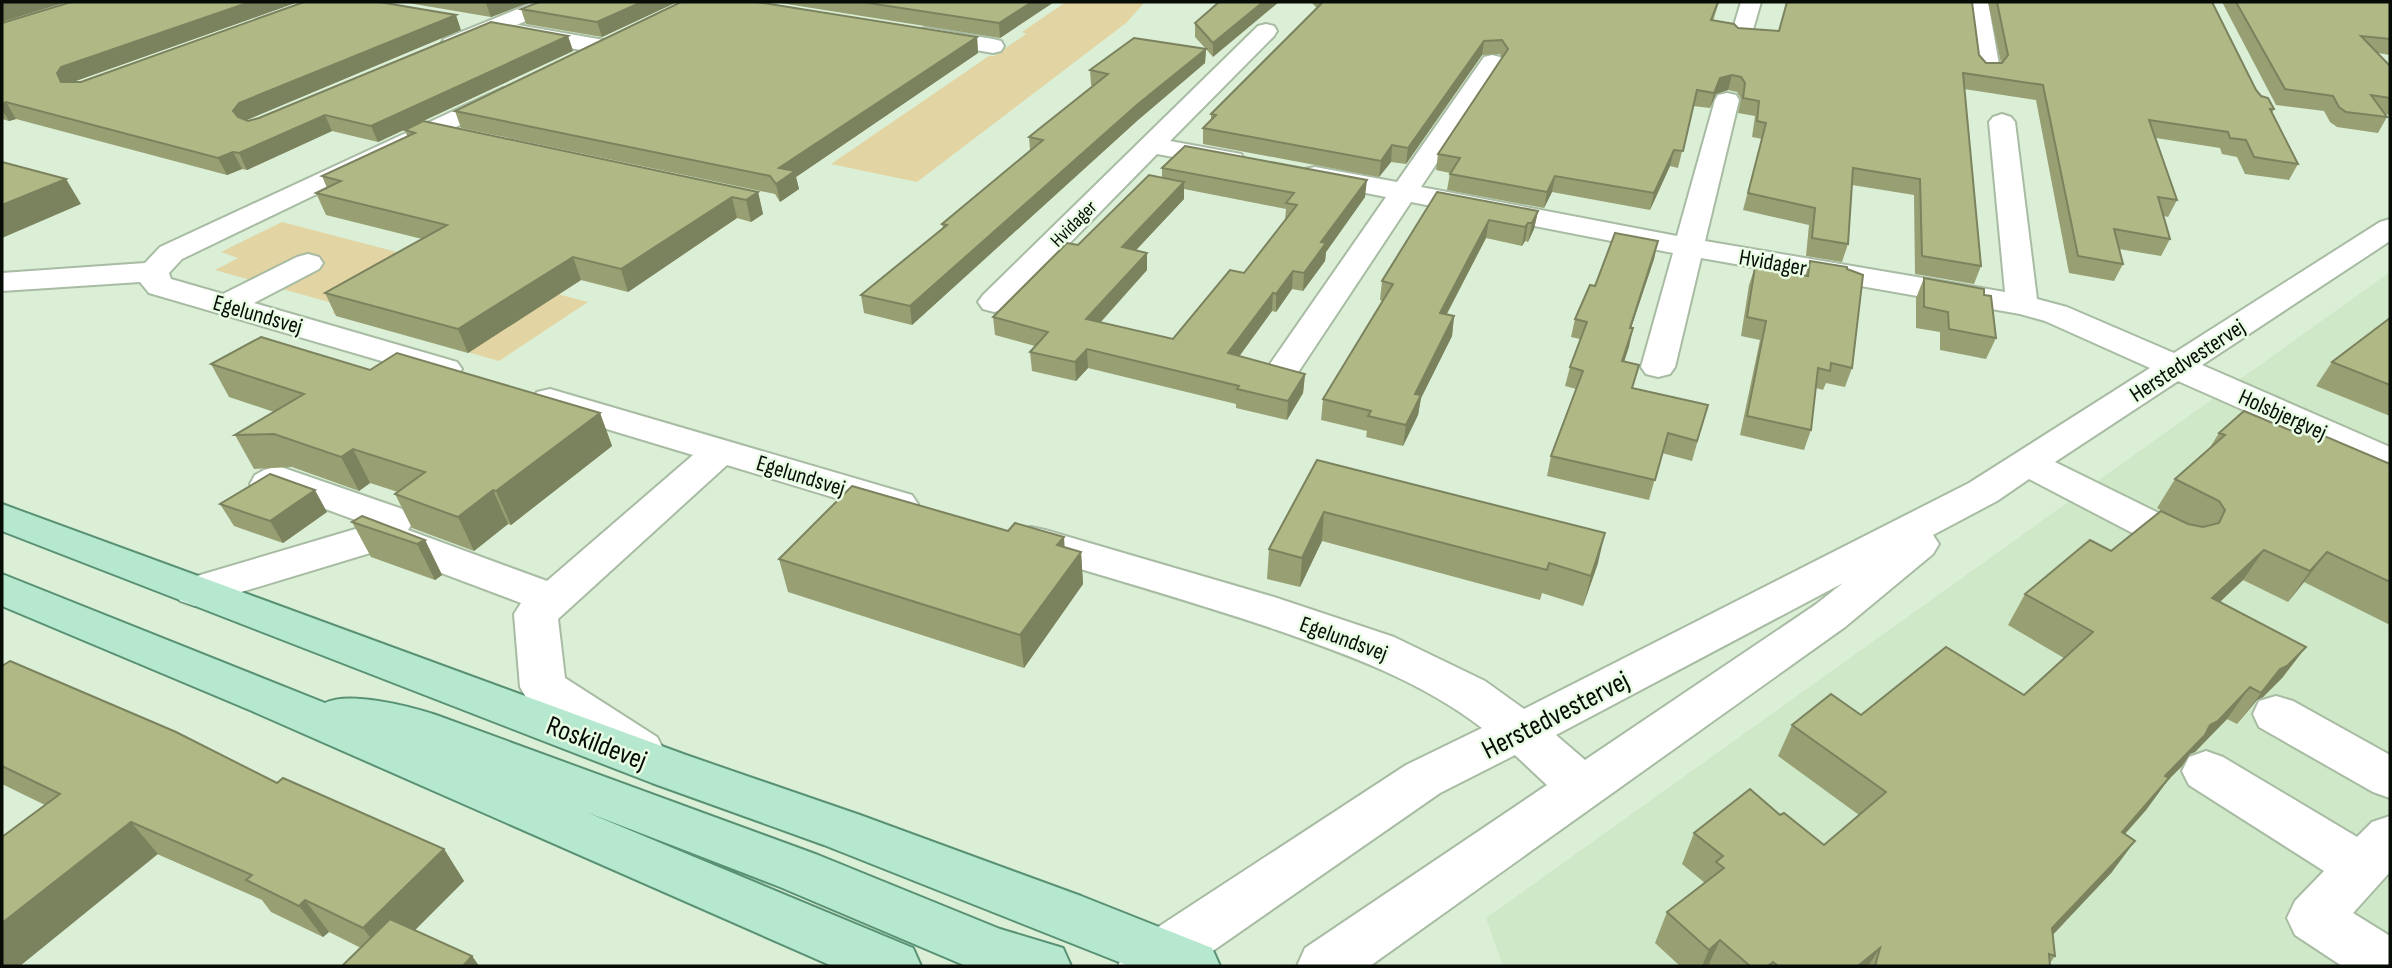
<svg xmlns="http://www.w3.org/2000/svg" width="2392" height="968" font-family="'Sofia Sans Condensed',sans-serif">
	<rect width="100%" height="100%" fill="#dbefd6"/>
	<!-- built -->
	<path fill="#cfe8c8" d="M2390 272V966H1503L1486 918Z"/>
	<!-- green -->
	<g fill="#e2d4a3">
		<path d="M1066 2H1145L1126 23 917 182 831 164 989 56H994L1026 34 1022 32Z"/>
		<path d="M282 222 588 302 499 361 332 313 343 306 215 270 238 258 221 252Z"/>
	</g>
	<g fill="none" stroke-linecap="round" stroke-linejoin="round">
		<defs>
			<g id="minor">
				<path d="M535 2H563L560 6 512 27 518 25 604 40 612 42 615 47 612 52 604 54 518 39 510 37 507 32 510 28 452 51 444 49 441 44 444 39Z"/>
				<path d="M1741 2H1761L1750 40H1734L1731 35Z"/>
				<path d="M1968 2H1988L2000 70 1996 75H1980L1976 70Z"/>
				<path d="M1266 24 1274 26 1277 31 1274 36 1170 141 1241 154 1245 160 1241 166 1232 168 1157 154 1005 309 994 312 983 309 978 302 983 295 1258 26Z"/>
				<path d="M926 28 993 39 1001 41 1004 46 1001 51 993 53 918 40 915 35 918 30Z"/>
				<path d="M1492 55 1500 57 1504 62 1421 187 1677 236 1715 100 1718 95 1727 93 1736 95 1739 100 1705 241 2005 292 1989 122 1993 117 2002 114 2011 117 2015 122 2037 299 2067 307 2174 353 2380 222 2390 219V241L2202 365 2390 447V473L2377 469 2178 381 2055 462 2197 532 2203 542 2197 552 2183 555 2169 552 2029 479 1997 501 1933 535 1939 544 1933 554 1845 627 1370 966H1297L1305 948 1547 785 1515 755 1440 793 1191 966H1118L1126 948 1406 765 1482 728C1421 681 1349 655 1277 630 1191 601 1103 576 1017 550L1011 540 1017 530 1031 527 1045 530 1274 597 1394 637 1485 681 1524 709 1969 483 2150 368 2045 321 2020 314 1701 258 1675 367 1670 374 1658 377 1646 374 1641 367 1673 253 1411 202 1297 374 1285 377 1273 374 1268 367 1386 197 1305 181 1301 175 1305 169 1315 167 1397 182 1484 57ZM1843 583 1815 605 1585 760 1556 735Z"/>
				<path d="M503 88 512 90 515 95 512 100 182 259 169 273 171 279 223 294 297 257 308 254 319 257 323 263 319 269 254 303 457 362 462 369 457 376 445 379 433 376 149 293 140 282 2 291V273L145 263 160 247Z"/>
				<path d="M550 389 912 495 918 504 912 513 898 517 727 465 558 619 565 678 657 737 664 750 657 763 640 769 623 763 527 699 520 687 514 614 521 603 380 550 195 606 180 601 174 591 180 581 369 525 282 493 269 496 255 493 250 484 255 475 264 470 278 466 408 511 414 520 408 530 547 581 693 455 537 408 532 400 537 392Z"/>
				<path d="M2276 696 2293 701 2390 755V798L2373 792 2259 727 2253 714 2259 701Z"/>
				<path d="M2206 751 2223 757 2357 837 2372 822 2390 816V872L2353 913 2390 936V966H2342L2295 935 2287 918 2295 901 2324 871 2189 785 2182 771 2189 757Z"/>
			</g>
			<g id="major">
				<path d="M2 504 686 755 860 815 1081 896 1212 948 1220 966H1129L824 845 652 783 2 531Z"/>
				<path d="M2 574 325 703C349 691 409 706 436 715L818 855 1000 929 1063 948 1071 966H966L780 887 586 812 913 948 921 966H832L252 711 2 606Z"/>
			</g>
		</defs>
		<!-- minor casing -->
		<use href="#minor" stroke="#a8bba3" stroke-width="4"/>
		<!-- major casing -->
		<use href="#major" stroke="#589174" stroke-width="4"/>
		<!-- minor -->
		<use href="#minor" fill="#fff" fill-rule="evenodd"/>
		<!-- major -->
		<use href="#major" fill="#b5e8cf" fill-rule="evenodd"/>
	</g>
	<!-- wall -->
	<g fill="#979f73" fill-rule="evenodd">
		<path d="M71 2H298L73 82H81L461 30 246 120 248 121 568 36 573 51 378 142 332 131 247 170 242 169 227 175 16 119 9 121 2 119V23Z"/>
		<path d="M402 2H530L491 17Z"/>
		<path d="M677 2 602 37 526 24 521 9Z"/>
		<path d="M774 2H1054L1000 38Z"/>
		<path d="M1219 2 1213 57 1206 49 1205 63 1138 120 912 325 864 313 861 295 943 228 942 224 1030 150 1029 137 1093 86 1091 85 1090 70 1206 49 1195 37V23Z"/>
		<path d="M1311 2H1719L1713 21 1738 28 1979 55 1986 63H2001L1988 2H2212L2256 90 2274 109 2272 113 2298 164 2289 180 2245 174 2237 157 2222 154 2220 148 2156 138 2177 200 2168 217 2164 216 2170 239 2161 256 2119 249 2123 264 2114 281 2069 273 2036 100 1964 89 1981 266 1974 284 1915 274 1914 195 1852 185 1848 244 1842 262 1806 256 1809 225 1743 210 1762 139 1752 137 1755 116 1738 113 1741 99 1737 92 1728 90 1716 94 1710 108 1693 106 1678 168 1670 166 1650 210 1552 192 1544 208 1447 190 1450 173 1436 170 1438 154 1502 58 1500 54 1482 55 1406 164 1391 162 1379 177 1203 144V128L1211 120V114L1317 8Z"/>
		<path d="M2222 2H2390V55L2378 53 2390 66V115L2385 114 2387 117 2378 133 2337 127 2330 122 2324 111 2276 105Z"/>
		<path d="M977 37 978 53 796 177 799 189 780 202 775 194 461 128 455 111Z"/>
		<path d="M405 130 758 192 763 214 751 222 737 218 628 292 581 280 468 353 336 316 325 293 422 239 326 215 316 193 327 188 322 176 407 136Z"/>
		<path d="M1162 168 1365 197 1326 252 1325 261 1303 291 1292 289 1276 312 1272 311 1239 356 1305 374 1303 393 1287 420 1236 408V404L1088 368 1076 381 1032 371 1030 352 1035 346 995 335 993 317 1078 245 1162 178ZM1184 189 1286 209 1285 220 1244 273 1173 339 1101 322 1147 270 1136 250 1184 199Z"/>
		<path d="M1437 192 1538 211 1534 229 1528 242 1525 241 1522 246 1486 238 1447 314 1454 316 1452 336 1421 398 1418 415 1403 446 1366 437 1367 431 1321 420 1323 399 1383 301 1380 300 1382 281Z"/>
		<path d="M1658 241 1654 259 1631 328H1633L1624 362 1633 388 1708 405 1692 461 1662 453 1649 500 1547 476 1551 456 1576 389 1565 386 1570 367 1580 339 1571 337 1575 319 1595 286Z"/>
		<path d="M1810 261 1852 368 1845 387 1826 383 1823 390 1816 388 1811 430 1804 450 1740 435 1760 340 1741 336 1749 285 1755 267 1805 276Z"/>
		<path d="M1924 278 1984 295 1996 338 1986 359 1940 350V332L1916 328V298Z"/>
		<path d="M2390 318V416L2316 386 2332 362Z"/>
		<path d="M211 364 370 370 600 413 612 446 511 525 508 524 474 551 412 528 395 494 398 492 370 483 359 491 292 467 254 469 235 435 274 412 229 397Z"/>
		<path d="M2292 431 2390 464V625L2304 582 2288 602 2243 580 2220 602 2306 647 2282 678 2263 697 2257 700 2237 724 2227 719 2195 752 2190 754 2182 766 2168 780 2146 810 2125 834 2112 872 2053 934 2055 956 2050 963V966H1680L1655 943 1667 912 1705 883 1682 864 1694 833 1780 815 1824 845 1859 815 1778 756 1792 725 1861 715 2024 695 2064 658 2008 625 2025 594 2178 520 2157 508 2175 479 2209 449 2219 433Z"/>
		<path d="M1317 460 1598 563 1583 606 1542 593 1540 600 1322 541 1300 587 1267 579 1269 549Z"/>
		<path d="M220 504 327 512 283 543 234 526Z"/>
		<path d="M352 522 425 540 442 575 435 580 371 557Z"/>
		<path d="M1008 531 1064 537V547L1081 552 1083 584 1024 668 788 592 779 559Z"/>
		<path d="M2 666 277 783 444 849 464 881 415 930 472 956 479 966H342L361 948 329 932 323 937 271 912 262 900 45 805 2 784Z"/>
	</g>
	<!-- shaded-wall -->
	<g fill="#7b825e">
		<path d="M13 2H67L2 22V5Z"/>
		<path d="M250 2H298L70 83 66 89 57 73 61 67Z"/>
		<path d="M488 2H530L491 17 486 3Z"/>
		<path d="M642 2H677L602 37 597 22Z"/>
		<path d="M1032 2H1054L1000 38 999 23Z"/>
		<path d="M1263 2H1279L1213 57V43Z"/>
		<path d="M456 15 461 30 247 120 241 127 233 111 239 103Z"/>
		<path d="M568 36 573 51 378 142 371 126Z"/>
		<path d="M977 37 978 53 796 177 799 189 780 202 776 184 779 168Z"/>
		<path d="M1484 41 1482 55 1406 164 1408 148Z"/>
		<path d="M1206 49 1205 63 1138 120 912 325 910 306 1138 104Z"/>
		<path d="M1732 75 1728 90 1716 94 1710 108 1714 93 1720 78Z"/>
		<path d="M6 102 16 119 9 121 2 110V104Z"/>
		<path d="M325 115 332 131 247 170 239 153Z"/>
		<path d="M1392 145 1391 162 1379 177 1381 161Z"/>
		<path d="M1674 150 1670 166 1650 210 1654 193Z"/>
		<path d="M233 152 242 169 227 175 218 158Z"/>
		<path d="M1555 176 1552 192 1544 208 1547 192Z"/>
		<path d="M66 179 81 204 2 238V205Z"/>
		<path d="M1367 180 1365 197 1326 252 1325 261 1303 291 1304 273 1321 242Z"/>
		<path d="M1184 182V199L1122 265V247Z"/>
		<path d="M758 192 763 214 751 222 746 200Z"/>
		<path d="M732 197 737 218 628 292 621 269Z"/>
		<path d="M1538 211 1534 229 1528 242 1532 223Z"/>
		<path d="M1489 220 1486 238 1437 332 1440 313Z"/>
		<path d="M1528 223 1525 241 1522 246 1525 227Z"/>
		<path d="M1658 241 1654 259 1625 346 1630 328Z"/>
		<path d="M1147 253V270L1087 337 1086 319Z"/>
		<path d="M573 257 581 280 468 353 458 329Z"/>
		<path d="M1293 271 1292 289 1276 312V294Z"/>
		<path d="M1273 293 1272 311 1228 372V353Z"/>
		<path d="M1454 316 1452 336 1421 398 1418 415 1403 446 1406 425 1415 394Z"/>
		<path d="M1633 328 1629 347 1618 380 1622 361Z"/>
		<path d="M1087 349 1088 368 1076 381 1075 362Z"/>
		<path d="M1305 374 1303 393 1287 420 1288 401Z"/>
		<path d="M600 413 612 446 511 525 496 491Z"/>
		<path d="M353 449 370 483 359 491 341 457Z"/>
		<path d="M315 490 327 512 283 543 270 521Z"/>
		<path d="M493 490 508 524 474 551 458 517Z"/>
		<path d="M1324 512 1322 541 1300 587 1302 558Z"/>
		<path d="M1605 533 1598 563 1583 606 1591 576Z"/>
		<path d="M1064 537 1066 569 1057 545Z"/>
		<path d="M425 540 442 575 435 580 417 544Z"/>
		<path d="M2264 550 2243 580 2191 629 2212 598Z"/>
		<path d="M1081 552 1083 584 1024 668 1020 635Z"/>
		<path d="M2327 552 2304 582 2288 602 2310 571Z"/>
		<path d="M2306 647 2282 678 2263 697 2257 700 2237 724 2280 669Z"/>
		<path d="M2250 687 2227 719 2195 752 2190 754 2182 766 2168 780 2146 810 2099 863 2165 776 2210 725Z"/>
		<path d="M131 822 158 854 20 966H2V923Z"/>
		<path d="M2135 841 2112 872 2030 959 2052 928Z"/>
		<path d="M444 849 464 881 386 959 363 928Z"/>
		<path d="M305 900 329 932 323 937 299 906Z"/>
		<path d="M1720 940 1708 966H1702L1709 950Z"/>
		<path d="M1880 948 1868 966H1858Z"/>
		<path d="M472 956 479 966H463Z"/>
	</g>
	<!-- building -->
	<g fill="#b0b986" stroke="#7b825e" stroke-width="2">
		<path d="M2 2H13L2 5Z"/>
		<path d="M71 2H250L61 67 57 73 61 82H81L304 2H379L456 15 239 103 233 111 238 117 248 121 259 118 491 22 568 36 371 126 325 115 239 153 233 152 218 158 6 102 2 104V23Z"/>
		<path d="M539 2H642L597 22 521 9Z"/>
		<path d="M681 2H757L977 37 779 168 795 171 776 184 770 176 455 111Z"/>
		<path d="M862 2H1032L999 23Z"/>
		<path d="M1219 2H1263L1213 43 1195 23Z"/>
		<path d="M1323 2H1718L1711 20 1734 24 1738 28 1779 31 1787 2H1972L1979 55 1986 63H2002L2008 55 1997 2H2212L2256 90 2261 96 2268 98 2274 109H2270L2298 164 2254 157 2246 140 2230 138 2228 132 2149 120 2177 200 2158 197 2170 239 2114 229 2123 264 2078 256 2043 85 1963 73 1981 266 1922 256 1920 179 1853 168 1848 244 1812 238 1815 208 1748 193 1766 123 1757 121 1759 101 1743 98 1745 83 1741 77 1732 75 1720 78 1714 93 1697 90 1683 151 1674 150 1654 193 1555 176 1547 192 1450 174 1460 158 1438 154 1508 49 1502 40 1484 41 1408 148 1392 145 1381 161 1203 128 1216 115 1211 114Z"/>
		<path d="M2236 2H2390V39L2361 36 2390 66V98L2371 95 2387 117 2346 112 2339 107 2333 96 2285 89Z"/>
		<path d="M1134 38 1206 49 1138 104 910 306 861 295 947 225 942 224 1043 140 1029 137 1108 74 1090 70Z"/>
		<path d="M423 121 758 192 746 200 732 197 621 269 573 257 458 329 325 293 447 225 316 193 341 181 322 176 415 133 405 130Z"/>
		<path d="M1185 146 1367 180 1321 242 1326 243 1304 273 1293 271 1276 294 1273 293 1228 353 1305 374 1288 401 1237 389 1239 386 1087 349 1075 362 1030 352 1048 332 993 317 1067 243 1078 245 1149 175 1184 182 1122 247 1147 253 1086 319 1173 339 1230 270 1244 273 1297 205 1286 203 1294 193 1162 168Z"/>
		<path d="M2 162 66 179 2 205Z"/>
		<path d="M1437 192 1538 211 1532 223H1528L1525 227 1489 220 1440 313 1454 316 1415 394 1421 395 1406 425 1368 416 1371 411 1323 399 1393 284 1382 281Z"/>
		<path d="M1615 233 1658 241 1630 328H1633L1622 361 1639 365 1632 388 1708 405 1697 441 1668 433 1655 480 1551 456 1583 371 1570 367 1587 322 1575 319 1590 285 1595 286Z"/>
		<path d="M1810 261 1847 267V269L1863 275 1852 368 1831 363 1830 371 1818 368 1811 430 1747 416 1766 321 1747 317 1755 267 1808 276Z"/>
		<path d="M1924 278 1984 289V295L1991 296 1996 338 1949 329 1948 312 1924 307Z"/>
		<path d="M2390 318V385L2332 362Z"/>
		<path d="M261 337 370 370 397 353 600 413 496 491 493 490 458 517 395 494 425 472 353 449 341 457 274 434 235 435 304 394 211 364Z"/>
		<path d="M2244 411 2292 431 2301 426 2390 464V582L2327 552 2310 571 2264 550 2212 598 2306 647 2287 666 2280 669 2261 693 2250 687 2218 721 2210 725 2205 735 2165 776 2169 778 2122 832 2135 841 2052 928 2055 956 2049 954 2050 966H1875L1880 948 1858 966H1778L1773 962 1768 966H1750L1720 940 1709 950 1667 912 1724 868 1716 862 1723 856 1694 833 1750 789 1780 815 1784 813 1824 845 1886 792 1792 725 1831 694 1861 715 1946 647 2024 695 2093 632 2025 594 2090 540 2111 551 2161 511 2188 524 2203 527 2219 523 2225 510 2219 501 2175 479 2225 435 2219 433Z"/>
		<path d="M1317 460 1605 533 1591 576 1549 563 1547 570 1324 512 1302 558 1269 549Z"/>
		<path d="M270 474 315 490 270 521 220 504Z"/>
		<path d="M852 486 1008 531 1015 523 1064 537 1057 545 1081 552 1020 635 779 559Z"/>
		<path d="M362 516 425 540 417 544 352 522Z"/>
		<path d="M10 661 176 732 277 783 283 778 444 849 363 928 305 900 299 906 246 880 252 875 131 822 2 923V837L60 794 2 766V666Z"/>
		<path d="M390 919 472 956 463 966H342Z"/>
	</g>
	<g text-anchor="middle" stroke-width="5" stroke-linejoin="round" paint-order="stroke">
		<!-- far-street labels -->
		<g font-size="19" fill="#070d06" stroke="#e8fce3">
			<text transform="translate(1073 223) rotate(-45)" y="7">Hvidager</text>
		</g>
		<!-- street labels -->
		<g font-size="23" fill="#070d06" stroke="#e8fce3">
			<text transform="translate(1773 262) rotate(10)" y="8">Hvidager</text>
			<text transform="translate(258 314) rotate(16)" y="8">Egelundsvej</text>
			<text transform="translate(2187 360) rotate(-33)" y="8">Herstedvestervej</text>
			<text transform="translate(2283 414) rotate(24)" y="8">Holsbjergvej</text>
			<text transform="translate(801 475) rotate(17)" y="8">Egelundsvej</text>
			<text transform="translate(1344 638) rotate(20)" y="8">Egelundsvej</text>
		</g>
		<!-- near-street labels -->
		<g font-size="28" fill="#070d06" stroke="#e8fce3">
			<text transform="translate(1555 714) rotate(-27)" y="10">Herstedvestervej</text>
			<text transform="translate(597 742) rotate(21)" y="10">Roskildevej</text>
		</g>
	</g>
	<!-- border -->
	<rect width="2392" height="968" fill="none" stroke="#070d06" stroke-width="7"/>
</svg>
